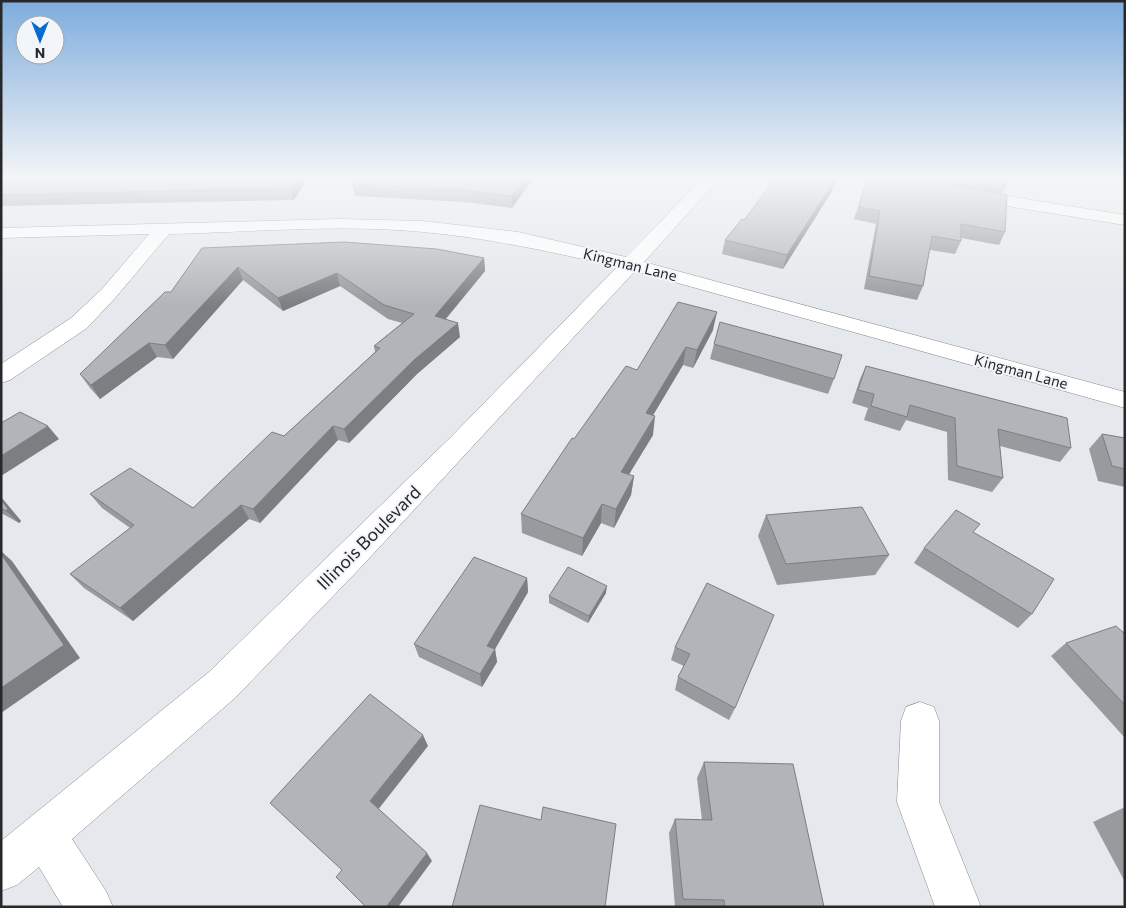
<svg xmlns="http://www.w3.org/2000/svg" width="1126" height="908" font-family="Commissioner,sans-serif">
	<rect width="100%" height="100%" fill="#e5e8ec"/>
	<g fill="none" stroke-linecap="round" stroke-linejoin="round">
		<defs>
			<g id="minor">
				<path d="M702 179H719L644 262 1125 392V408L635 271 362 566 235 698 72 839 106 891 113 907H63L39 867 17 885 1 891V841L209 672 451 437 617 267C553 252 489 238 423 232 340 224 253 232 169 234L116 297 87 328 10 380 1 383V364L71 318 102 289 149 234 1 238V228L340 219 422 221 518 232 626 257Z"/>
				<path d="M969 190 1125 215V225L963 199 961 195 963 191Z"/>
				<path d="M920 702 934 707 939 721V802L981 907H935L897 802 901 721 906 707Z"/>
			</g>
		</defs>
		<!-- minor casing -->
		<use href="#minor" stroke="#86898c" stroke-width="1"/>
		<!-- minor -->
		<use href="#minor" fill="#fff" fill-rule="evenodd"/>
	</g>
	<!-- wall -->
	<g fill="#989b9e">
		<path d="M1 179H307L294 200 1 206Z"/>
		<path d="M533 179 512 208 464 202 355 196 352 184Z"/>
		<path d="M836 179 832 191 783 269 722 254 725 240 744 220Z"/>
		<path d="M867 179H918L1005 232 999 245 961 238V241L955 254 930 250 923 286 917 300 864 289 876 224 854 219Z"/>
		<path d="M922 179H1008V182L1002 194Z"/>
		<path d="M202 248 484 258 485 271 446 319 460 337 417 374 349 443 338 440 260 523 249 519 133 621 84 588 70 574 130 528 102 508 90 494 193 508 284 436 375 352 374 346 402 323 388 319 340 286 283 311 243 280 173 359 157 357 100 399 90 388 80 374 171 292Z"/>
		<path d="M713 330 693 368 683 365 653 415V435L628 475 634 476 631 495 614 528 601 523 582 556 522 533 521 514 574 439 637 370Z"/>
		<path d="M714 344 834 379 828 394 710 359Z"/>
		<path d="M866 366 1071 448 1060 462 1000 446 1003 478 992 492 948 480 947 432 906 420 900 431 864 420 868 408 852 403 860 379Z"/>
		<path d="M1102 434 1125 438V487L1098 481 1089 449Z"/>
		<path d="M1 497 21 521 19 523 1 513Z"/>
		<path d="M766 515 889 555 875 575 777 585 758 536Z"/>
		<path d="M974 533 1032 614 1018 628 914 563 924 548Z"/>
		<path d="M527 578 528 592 495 649 497 662 482 687 419 657 414 644Z"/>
		<path d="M707 583 735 708 729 720 675 690 678 677 684 666 671 660 675 647Z"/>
		<path d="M606 593 588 623 549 603V596Z"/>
		<path d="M1125 634V738L1051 656 1066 643Z"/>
		<path d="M704 762 824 907H675L669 833 675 819 702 820 697 778Z"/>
		<path d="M1123 808H1125V882L1093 822Z"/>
	</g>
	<!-- shaded-wall -->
	<g fill="#7c7e81">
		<path d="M297 179H307L294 200 290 188Z"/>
		<path d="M524 179H533L512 208V196Z"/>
		<path d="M836 179 832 191 783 269 787 255Z"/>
		<path d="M484 258 485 271 437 329 435 316Z"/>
		<path d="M238 267 243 280 173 359 165 345Z"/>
		<path d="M337 273 340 286 283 311 278 298Z"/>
		<path d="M717 312 713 330 693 368 697 350Z"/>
		<path d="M458 323 460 337 417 374 349 443 344 429 414 360Z"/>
		<path d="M149 343 157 357 100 399 91 385Z"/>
		<path d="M686 347 683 365 643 432 646 413Z"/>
		<path d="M655 416 653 435 619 491 621 472Z"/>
		<path d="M48 426 59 439 1 476V456Z"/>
		<path d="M333 426 338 440 260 523 253 509Z"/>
		<path d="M634 476 631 495 614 528 616 509Z"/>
		<path d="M1 497 21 521 19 523 6 511 1 500Z"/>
		<path d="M602 504 601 523 582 556 583 538Z"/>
		<path d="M241 505 249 519 133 621 120 608Z"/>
		<path d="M1 551 12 561 80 658 1 713Z"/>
		<path d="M527 578 528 592 495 649 497 662 482 687 480 674 487 646Z"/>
		<path d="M607 586 606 593 588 623 589 616Z"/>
		<path d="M423 735 428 746 377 811 370 801Z"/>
		<path d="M427 853 432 861 398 907H386Z"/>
	</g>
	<!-- building -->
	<g fill="#b1b4b8" stroke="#7c7e81">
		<path d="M1 179H297L290 188 1 195Z"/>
		<path d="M353 179H524L512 196 462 190 352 184Z"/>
		<path d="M775 179H835L787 255 725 240 742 219 744 220Z"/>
		<path d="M867 179H918L1007 195 1005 232 961 224V241L932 236 923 286 869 276 880 211 859 207Z"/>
		<path d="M993 179H1008V182Z"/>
		<path d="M344 242 437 249 484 258 435 316 458 323 414 360 344 429 333 426 253 509 241 505 120 608 70 574 134 525 90 494 130 468 193 508 272 432 284 436 380 348 374 346 414 314 384 305 337 273 278 298 238 267 165 345 149 343 91 385 80 374 165 292H171L202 248Z"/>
		<path d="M678 302 717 312 697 350 686 347 646 413 655 416 621 472 634 476 616 509 602 504 583 538 521 514 572 438 574 439 626 366 637 370Z"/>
		<path d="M720 322 842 355 834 379 714 344Z"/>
		<path d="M866 366 1067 418 1071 448 998 429 1003 478 957 466 955 418 910 405 907 417 871 406 874 394 858 390Z"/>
		<path d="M20 412 48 426 1 456V423Z"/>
		<path d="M1102 434 1125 438V469L1112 466Z"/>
		<path d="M1 500 8 509 6 511 1 508Z"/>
		<path d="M862 507 889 555 786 564 766 515Z"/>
		<path d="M956 510 980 524 973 532 1054 579 1032 614 924 548Z"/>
		<path d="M1 554 64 645 1 688Z"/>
		<path d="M474 557 527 578 487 646 495 649 480 674 414 644Z"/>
		<path d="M568 567 607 586 589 616 549 596Z"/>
		<path d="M707 583 774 615 735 708 678 677 690 654 675 647Z"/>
		<path d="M1116 626 1125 634V705L1066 643Z"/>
		<path d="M370 694 423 735 370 801 427 853 386 907H366L336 877 342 870 270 803Z"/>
		<path d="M704 762 793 764 824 907H725L724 900 683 899 675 819 712 820Z"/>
		<path d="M480 805 541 820 543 807 616 824 605 907H452Z"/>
	</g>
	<!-- sky -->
	<linearGradient id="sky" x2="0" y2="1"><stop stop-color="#7eacdd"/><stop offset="0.58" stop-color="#f3f5f6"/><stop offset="1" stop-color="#f3f5f6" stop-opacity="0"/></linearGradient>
	<rect width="1126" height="306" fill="url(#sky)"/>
	<g text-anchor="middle" stroke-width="4" stroke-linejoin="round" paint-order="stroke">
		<!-- far-street labels -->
		<g font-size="15" fill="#27282a" stroke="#f2f5f9">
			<text transform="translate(630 265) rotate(14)" y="5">Kingman Lane</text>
			<text transform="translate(1021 372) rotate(15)" y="5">Kingman Lane</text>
		</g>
		<!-- street labels -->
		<g font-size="18" fill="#27282a" stroke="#f2f5f9">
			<text transform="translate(369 538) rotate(-45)" y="6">Illinois Boulevard</text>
		</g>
	</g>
	<!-- border -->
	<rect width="1126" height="908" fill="none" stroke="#27282a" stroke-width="5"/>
	<!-- north arrow -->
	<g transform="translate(40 40) rotate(180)"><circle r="24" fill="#f2f5f9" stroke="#a1a3a6"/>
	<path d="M0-4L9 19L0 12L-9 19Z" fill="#056bd3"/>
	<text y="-8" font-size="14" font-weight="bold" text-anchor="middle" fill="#27282a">N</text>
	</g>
</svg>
